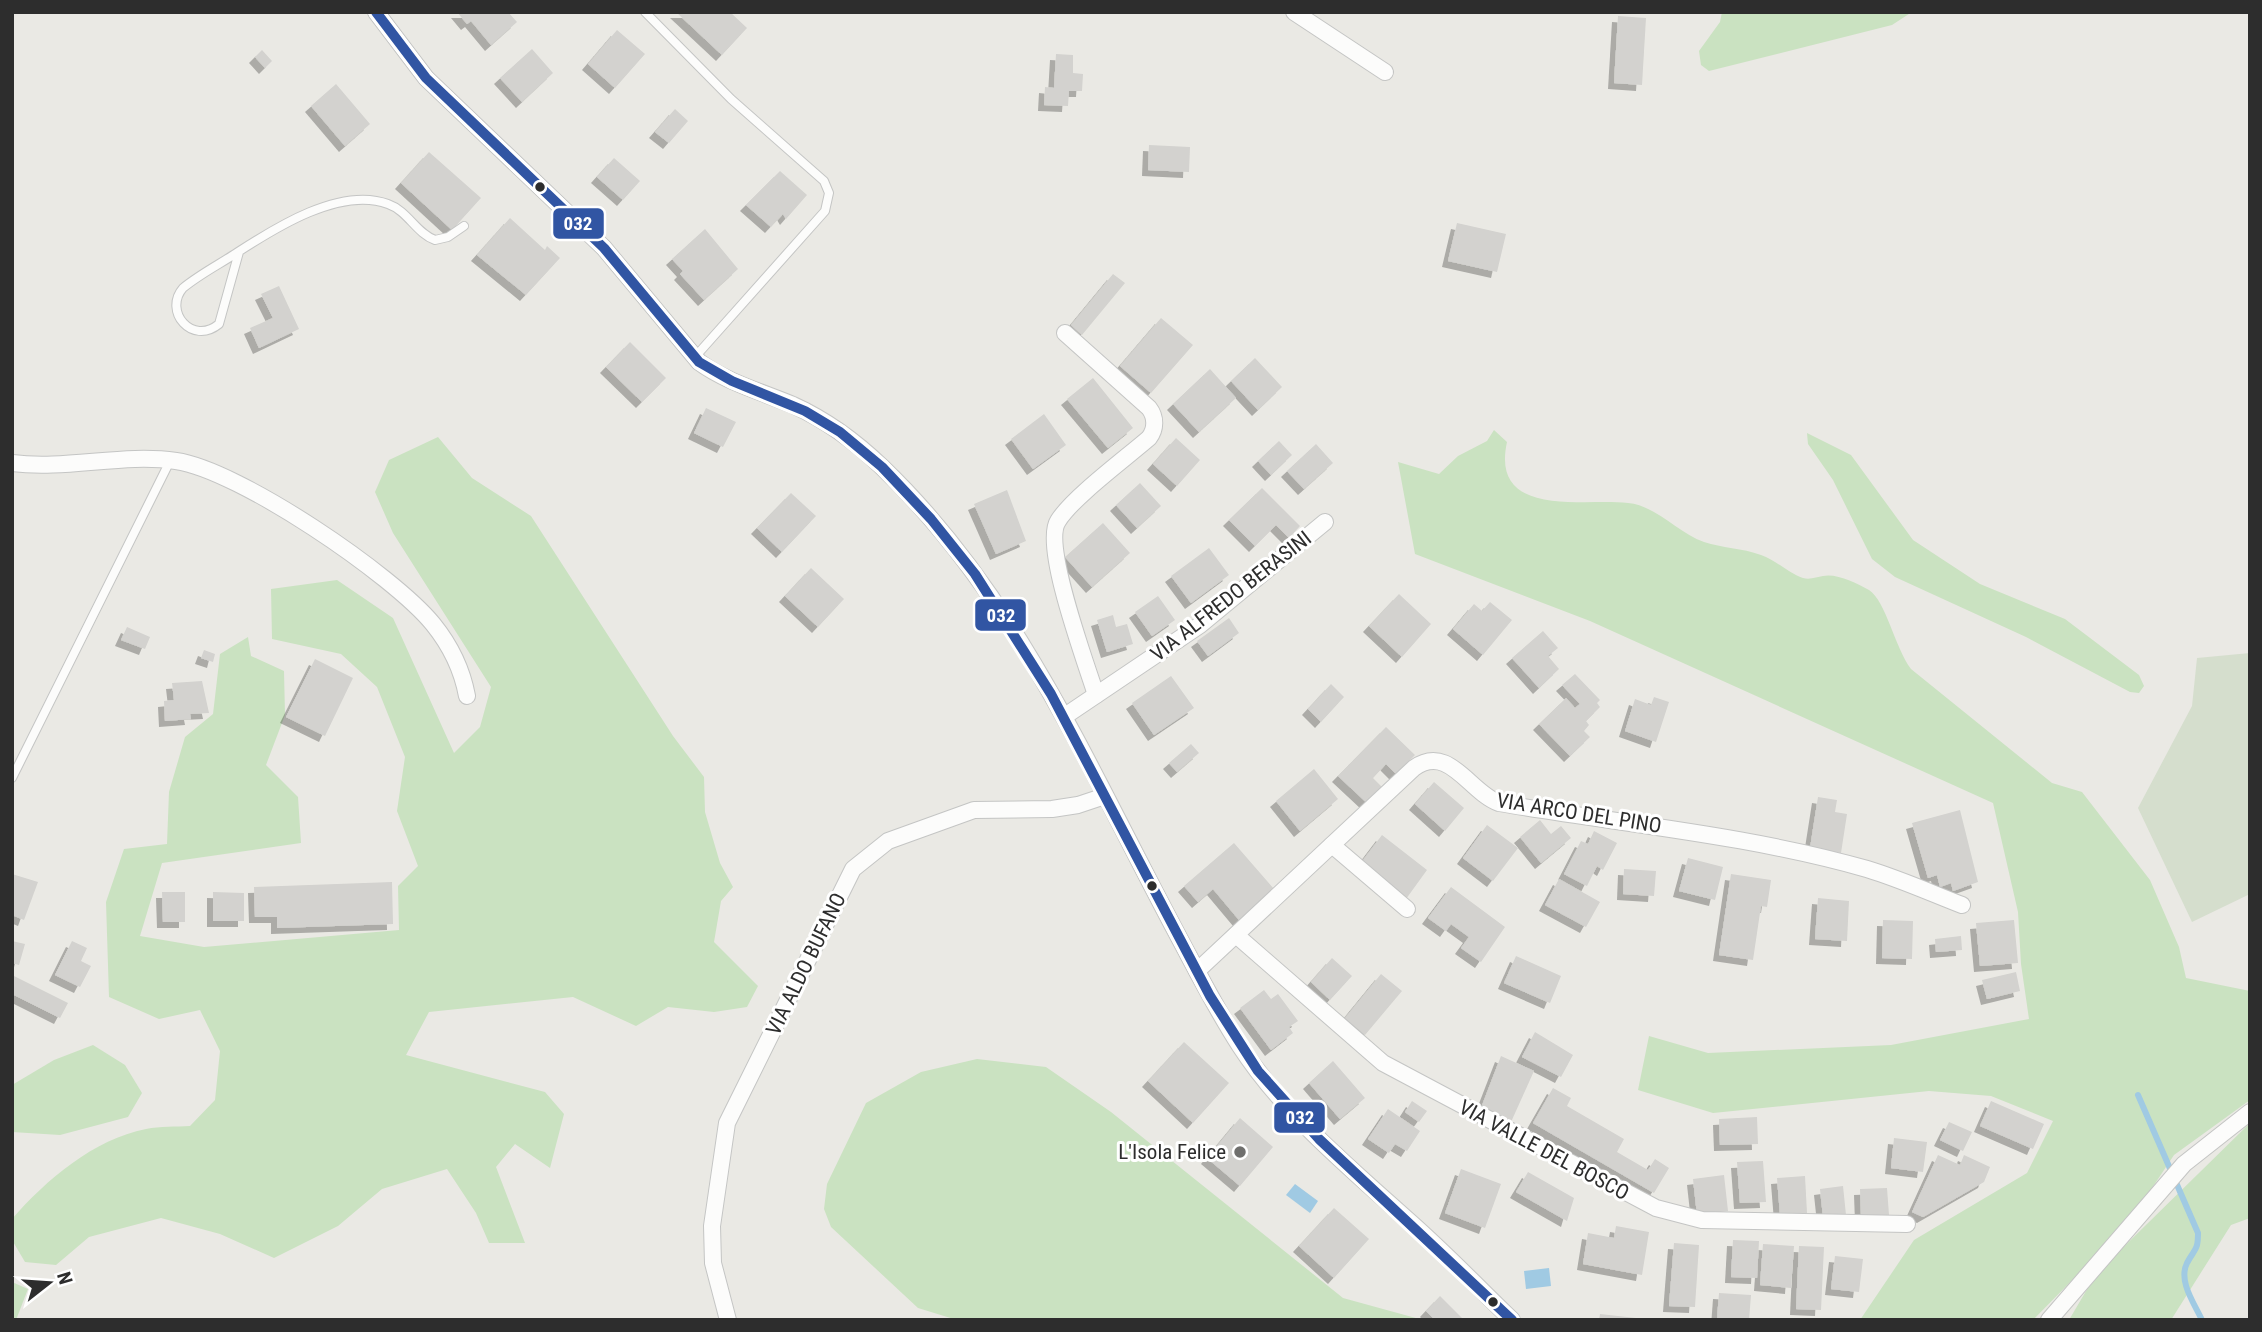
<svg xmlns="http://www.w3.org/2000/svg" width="2262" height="1332" font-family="'Roboto Condensed',sans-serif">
	<defs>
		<filter id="shadow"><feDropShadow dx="-6" dy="6" stdDeviation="0" flood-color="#0004"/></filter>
	</defs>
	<rect width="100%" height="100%" fill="#eae9e4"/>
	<!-- green -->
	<g fill="#cae2c1">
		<path d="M1722 12H1912L1892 25 1709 71 1701 65 1699 51 1720 22Z"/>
		<path d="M1494 430 1507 442C1490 519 1584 498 1628 503 1655 505 1678 533 1704 542 1722 548 1742 548 1761 555 1776 560 1788 573 1803 578 1810 580 1817 577 1823 576 1836 573 1857 583 1869 590 1886 601 1895 648 1911 669L2052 783 2082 792 2150 880 2179 947 2186 978 2250 991V1100L2174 1155 2150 1191 2085 1267 2033 1320H1860L1914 1240 2027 1173 2053 1121 1991 1096 1929 1091 1713 1113 1638 1090 1649 1036 1708 1053 1891 1045 2029 1019 2021 964 2018 912 1993 803 1590 621 1415 554 1398 462 1439 474 1458 456 1487 441Z"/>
		<path d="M1807 433 1851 455 1913 540 1980 584 2065 619 2139 675 2144 686 2139 693 2130 692 2026 637 1895 577 1872 559 1833 480 1808 444Z"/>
		<path d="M438 437 472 478 531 516 673 736 704 777 705 812 720 863 733 887 721 901 714 942 758 986 747 1007 714 1012 668 1007 636 1026 573 997 429 1012 406 1055 545 1092 564 1114 550 1168 515 1144 496 1167 525 1243H489L476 1213 447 1169 382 1189 338 1226 274 1258 220 1234 161 1218 89 1237 56 1265 25 1262 12 1240V1219C46 1180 94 1139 146 1129 160 1126 176 1127 190 1126L215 1100 220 1051 200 1010 159 1019 109 997 106 902 124 849 167 844 169 792 185 737 213 714 220 654 248 637 251 656 284 671 285 715 266 765 298 797 301 843 162 863 140 936 204 947 399 930 398 886 418 866 397 811 405 757 377 687 341 654 272 639 271 589 337 580 393 618 454 753 480 727 491 687 393 533 375 492 389 460Z"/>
		<path d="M93 1045 125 1065 142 1093 128 1117 60 1135 12 1132V1085L54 1060Z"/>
		<path d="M977 1059 1046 1067 1111 1112 1343 1298 1423 1320H957L918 1308 831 1227 824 1209 827 1184 866 1103 921 1072Z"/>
		<path d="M2250 1123V1218L2231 1225 2171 1320H2069L2096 1274Z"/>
		<path d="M12 1282 28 1289 16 1320H12Z"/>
	</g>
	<!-- cemetery -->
	<path fill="#d5decd" d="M2250 653V894L2192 922 2138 808 2192 706 2197 658Z"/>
	<!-- water -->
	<g fill="#a0cae3">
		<path d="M1295 1184 1318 1201 1310 1213 1286 1195Z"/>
		<path d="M1549 1268 1551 1286 1526 1289 1524 1271Z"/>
	</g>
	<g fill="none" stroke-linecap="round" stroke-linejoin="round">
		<!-- stream -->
		<path stroke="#a0cae3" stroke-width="6" d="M2138 1095 2198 1233C2198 1251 2195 1248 2187 1263 2178 1281 2194 1303 2202 1320"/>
	</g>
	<!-- building -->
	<g fill="#d3d2cf" filter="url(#shadow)">
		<path d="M457 12H508L517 22 491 45 471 21 467 24Z"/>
		<path d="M676 12H730L747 28 722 55Z"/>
		<path d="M1618 16 1646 18 1642 85 1614 83Z"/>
		<path d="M617 30 645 54 615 88 588 64Z"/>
		<path d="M532 49 553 73 522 102 500 78Z"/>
		<path d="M262 50 272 61 265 68 255 57Z"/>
		<path d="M1056 54 1073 55V73L1083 74 1082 91H1069L1068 106 1044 105 1045 87 1054 88Z"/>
		<path d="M336 84 370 124 345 146 311 106Z"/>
		<path d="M675 109 688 121 669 143 655 132Z"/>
		<path d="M1149 145 1190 147 1189 172 1148 170Z"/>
		<path d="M429 152 481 198 452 230 401 183Z"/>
		<path d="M614 158 640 181 623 200 597 177Z"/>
		<path d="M780 171 807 195 786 219 783 214 771 227 746 205Z"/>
		<path d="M510 218 545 250 547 246 560 258 526 295 477 255Z"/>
		<path d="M1457 223 1506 234 1497 272 1448 261Z"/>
		<path d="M705 229 738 269 704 300 680 274 683 271 672 259Z"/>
		<path d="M1113 274 1125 283 1082 335 1071 325Z"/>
		<path d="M279 286 299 329 259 348 250 328 273 318 261 294Z"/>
		<path d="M1161 318 1193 345 1151 393 1120 366Z"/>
		<path d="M630 342 666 378 642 402 606 367Z"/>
		<path d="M1255 358 1282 387 1258 410 1231 381Z"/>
		<path d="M1210 369 1236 398 1199 432 1173 404Z"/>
		<path d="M1093 378 1133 428 1108 448 1067 399Z"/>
		<path d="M706 408 736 422 723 447 694 433Z"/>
		<path d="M1044 414 1066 445 1033 469 1011 439Z"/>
		<path d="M1176 438 1200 460 1177 486 1153 464Z"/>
		<path d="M1279 441 1292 455 1271 475 1258 461Z"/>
		<path d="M1316 444 1333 463 1304 489 1287 471Z"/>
		<path d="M1140 483 1161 506 1137 528 1116 505Z"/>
		<path d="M1262 488 1300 526 1289 538 1276 525 1255 546 1229 520Z"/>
		<path d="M1007 490 1026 541 996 554 974 504Z"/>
		<path d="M791 493 816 516 782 552 757 528Z"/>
		<path d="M1103 523 1130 553 1092 587 1065 557Z"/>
		<path d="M1209 548 1229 575 1191 603 1171 576Z"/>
		<path d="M811 568 844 599 818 627 785 596Z"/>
		<path d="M1399 594 1431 624 1402 657 1369 626Z"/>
		<path d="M1158 596 1175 620 1152 636 1135 612Z"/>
		<path d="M1490 602 1512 620 1483 655 1453 629 1474 604 1482 611Z"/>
		<path d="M1113 615 1116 627 1127 624 1133 644 1107 652 1097 620Z"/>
		<path d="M1229 618 1239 633 1208 656 1197 641Z"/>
		<path d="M127 627 150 637 145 649 121 640Z"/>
		<path d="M1543 631 1558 648 1548 656 1559 669 1539 688 1512 658Z"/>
		<path d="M204 650 215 654 213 662 201 658Z"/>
		<path d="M315 659 353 678 325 736 286 717Z"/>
		<path d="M1575 674 1600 700 1597 703 1600 707 1586 721 1589 725 1584 731 1590 737 1570 756 1539 724 1566 698 1575 708 1580 704 1562 685Z"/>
		<path d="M1171 676 1194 708 1154 735 1132 703Z"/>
		<path d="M202 681 209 713 190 714 191 719 165 721 164 701 174 700 172 683Z"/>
		<path d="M1331 684 1344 697 1321 722 1308 709Z"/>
		<path d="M1654 697 1669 702 1656 742 1625 731 1635 699 1651 705Z"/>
		<path d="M1386 727 1415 755 1396 774 1386 764 1373 778 1383 788 1368 804 1338 776Z"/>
		<path d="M1191 744 1199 753 1177 772 1169 763Z"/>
		<path d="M1314 769 1338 799 1300 831 1276 801Z"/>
		<path d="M1434 782 1464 808 1445 831 1415 804Z"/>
		<path d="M1818 797 1837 800 1835 812 1847 814 1841 853 1810 848Z"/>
		<path d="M1960 810 1978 882 1953 891 1951 883 1940 887 1937 875 1928 878 1912 823Z"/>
		<path d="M1540 820 1551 834 1561 826 1571 838 1541 863 1520 837Z"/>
		<path d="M1487 825 1518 848 1493 881 1463 858Z"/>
		<path d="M1594 831 1617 843 1603 870 1597 866 1587 886 1564 874 1581 841 1588 844Z"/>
		<path d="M1382 835 1427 870 1406 899 1360 864Z"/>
		<path d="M1234 843 1274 889 1239 920 1213 889 1198 902 1184 886Z"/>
		<path d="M1688 858 1723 867 1715 900 1679 891Z"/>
		<path d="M1624 869 1656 871 1654 896 1623 894Z"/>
		<path d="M12 874 38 882 24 920 12 915Z"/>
		<path d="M1731 874 1771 880 1767 907 1761 906 1753 960 1719 955Z"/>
		<path d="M1559 879 1600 902 1586 927 1545 905Z"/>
		<path d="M392 882 393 924 277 928V917H255L254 887Z"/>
		<path d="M1451 887 1505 927 1481 962 1461 948 1469 937 1451 924 1446 931 1428 918Z"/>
		<path d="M162 892H185V922H163Z"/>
		<path d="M213 892 244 893V921H213Z"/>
		<path d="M1818 898 1849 901 1847 941 1815 939Z"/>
		<path d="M1883 920 1913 921 1912 959 1882 958Z"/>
		<path d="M2014 920 2018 963 1980 966 1976 923Z"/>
		<path d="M1961 936 1962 950 1936 952 1935 939Z"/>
		<path d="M12 941 25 944 19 965 12 963Z"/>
		<path d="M72 941 87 948 81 961 91 966 80 987 55 975Z"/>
		<path d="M1516 956 1561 976 1550 1003 1504 983Z"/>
		<path d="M1332 958 1352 976 1330 1000 1311 982Z"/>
		<path d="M2016 972 2020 991 1987 999 1982 980Z"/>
		<path d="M1381 974 1402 991 1365 1035 1345 1018Z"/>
		<path d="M12 975 68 1003 60 1018 12 994Z"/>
		<path d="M1264 990 1271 999 1278 994 1298 1021 1289 1027 1293 1033 1271 1050 1240 1008Z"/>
		<path d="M1535 1032 1573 1055 1561 1077 1522 1057Z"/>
		<path d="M1184 1042 1229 1083 1193 1123 1148 1081Z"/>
		<path d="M1501 1056 1534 1071 1511 1122 1481 1108Z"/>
		<path d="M1333 1061 1365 1098 1340 1119 1309 1083Z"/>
		<path d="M1553 1088 1571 1098 1567 1106 1624 1139 1617 1152 1648 1170 1655 1159 1669 1168 1654 1193 1533 1123Z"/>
		<path d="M1412 1101 1427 1111 1419 1122 1405 1112Z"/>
		<path d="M1991 1101 2044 1124 2033 1149 1980 1126Z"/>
		<path d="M1388 1109 1420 1131 1407 1151 1395 1144 1389 1153 1368 1139Z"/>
		<path d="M1757 1117 1758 1144 1720 1145 1719 1119Z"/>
		<path d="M1240 1118 1273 1147 1240 1186 1207 1158Z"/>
		<path d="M1949 1122 1972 1132 1963 1151 1940 1140Z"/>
		<path d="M1894 1138 1927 1142 1923 1172 1891 1168Z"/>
		<path d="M1938 1155 1960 1165 1964 1155 1990 1167 1984 1182 1923 1217 1912 1212Z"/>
		<path d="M1763 1161 1766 1202 1740 1203 1737 1162Z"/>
		<path d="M1461 1169 1501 1184 1485 1228 1445 1213Z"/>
		<path d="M1528 1172 1574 1198 1567 1221 1516 1192Z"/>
		<path d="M1724 1175 1728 1211 1697 1215 1693 1179Z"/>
		<path d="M1805 1176 1807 1213 1780 1215 1777 1178Z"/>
		<path d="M1843 1186 1846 1215 1823 1217 1820 1189Z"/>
		<path d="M1887 1188 1889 1215 1861 1216 1860 1189Z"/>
		<path d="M1334 1208 1369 1239 1334 1278 1299 1246Z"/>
		<path d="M1616 1226 1649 1232 1642 1275 1583 1264 1588 1233 1614 1238Z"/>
		<path d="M1733 1240 1759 1241 1757 1278 1731 1277Z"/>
		<path d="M1674 1243 1699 1245 1695 1307 1669 1306Z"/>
		<path d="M1763 1244 1794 1246 1791 1288 1760 1285Z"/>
		<path d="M1799 1246 1824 1247 1821 1310 1796 1309Z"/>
		<path d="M1835 1256 1863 1259 1859 1292 1831 1289Z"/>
		<path d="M1719 1293 1751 1295 1749 1320H1717Z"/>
		<path d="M1440 1296 1464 1320H1435L1426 1311Z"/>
		<path d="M1600 1314 1636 1318V1320H1599Z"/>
	</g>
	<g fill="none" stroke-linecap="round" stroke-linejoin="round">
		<defs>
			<g id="service">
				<path d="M645 12 731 99 824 181 829 193 825 211 695 357"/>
				<path d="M239 252 219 324C192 346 163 311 183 288 200 274 220 264 238 252 275 228 341 186 388 204 408 211 416 233 435 240L448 237 464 226"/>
				<path d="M12 778 170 461"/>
			</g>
			<g id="minor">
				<path d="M376 12 426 78 604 248 699 362C726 382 762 392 793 405 826 420 856 442 882 467 1021 600 1093 779 1183 945 1201 979 1219 1014 1240 1046 1285 1115 1349 1167 1410 1222 1445 1253 1478 1287 1512 1320"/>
				<path d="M1294 12 1385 72"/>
				<path d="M1065 333 1149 408C1156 417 1156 429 1149 438 1126 458 1072 498 1058 521 1042 545 1086 663 1096 695"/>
				<path d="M12 463C67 470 123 453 176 461 239 470 393 575 433 624 450 645 462 669 467 696"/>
				<path d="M1065 716 1200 625 1325 522"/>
				<path d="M1332 845 1407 909"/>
				<path d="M1236 935 1383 1063 1656 1208 1702 1220 1907 1224"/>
				<path d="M1197 971 1414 768C1449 743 1469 792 1499 803 1622 824 1748 835 1867 869 1900 879 1931 893 1962 905"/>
				<path d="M728 1320 713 1263 712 1226 727 1123 853 869 888 841 974 810 1052 809 1078 805 1105 796"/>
				<path d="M2049 1320 2184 1164 2250 1112"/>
			</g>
		</defs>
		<!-- service casing -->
		<use href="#service" stroke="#c4c5c4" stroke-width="10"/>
		<!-- minor casing -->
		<use href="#minor" stroke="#c4c5c4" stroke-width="18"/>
		<!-- service -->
		<use href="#service" stroke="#fcfcfb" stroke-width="8"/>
		<!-- minor -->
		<use href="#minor" stroke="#fcfcfb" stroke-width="16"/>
		<defs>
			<path id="bus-1" d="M376 12 426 78 604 248 699 362 732 381 805 411 840 432 882 467 931 519 975 574 1051 694 1210 996 1258 1071 1319 1139 1512 1320"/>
		</defs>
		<!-- bus-1 casing -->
		<use href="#bus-1" stroke="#fff" stroke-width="16"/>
		<!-- bus-1 -->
		<use href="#bus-1" stroke="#3155a3" stroke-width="10"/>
	</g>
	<!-- markers -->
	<g fill="#2d2d2d" stroke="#fff" stroke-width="2.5">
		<circle cx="540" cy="187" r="6"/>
		<circle cx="1152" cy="886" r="6"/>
		<circle cx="1493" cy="1302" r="6"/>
	</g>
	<circle fill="#6f6f6d" stroke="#fff" stroke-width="2.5" cx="1240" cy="1152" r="7"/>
	<g text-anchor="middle" stroke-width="6" stroke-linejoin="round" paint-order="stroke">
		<!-- street labels -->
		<g font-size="21" fill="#2d2d2d" stroke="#fff">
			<text transform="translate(1231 596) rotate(-38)" y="7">VIA ALFREDO BERASINI</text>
			<text transform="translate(1579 813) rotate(9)" y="7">VIA ARCO DEL PINO</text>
			<text transform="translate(806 964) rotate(-64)" y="7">VIA ALDO BUFANO</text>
			<text transform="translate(1544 1150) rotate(28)" y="7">VIA VALLE DEL BOSCO</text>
		</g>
		<!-- poi labels -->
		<g font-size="21" fill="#2d2d2d" stroke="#fff" text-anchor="end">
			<text x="1226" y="1159">L'Isola Felice</text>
		</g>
	</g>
	<g stroke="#fff" stroke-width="2.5">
		<rect x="552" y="207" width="53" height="33" rx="7" fill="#3155a3"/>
		<rect x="974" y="598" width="53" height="34" rx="7" fill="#3155a3"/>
		<rect x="1273" y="1101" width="53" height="33" rx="7" fill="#3155a3"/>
	</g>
	<g font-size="19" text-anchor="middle" font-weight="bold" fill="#fff">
		<text x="578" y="230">032</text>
		<text x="1001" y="622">032</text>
		<text x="1300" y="1124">032</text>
	</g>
	<!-- border -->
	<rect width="2262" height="1332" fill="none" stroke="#2d2d2d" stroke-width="28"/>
	<!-- north arrow -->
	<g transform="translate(49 1283) rotate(73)" stroke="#ffffff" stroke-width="5" paint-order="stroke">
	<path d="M0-5L12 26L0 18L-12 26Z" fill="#2d2d2d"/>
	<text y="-10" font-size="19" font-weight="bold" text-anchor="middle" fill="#2d2d2d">N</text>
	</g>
</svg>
